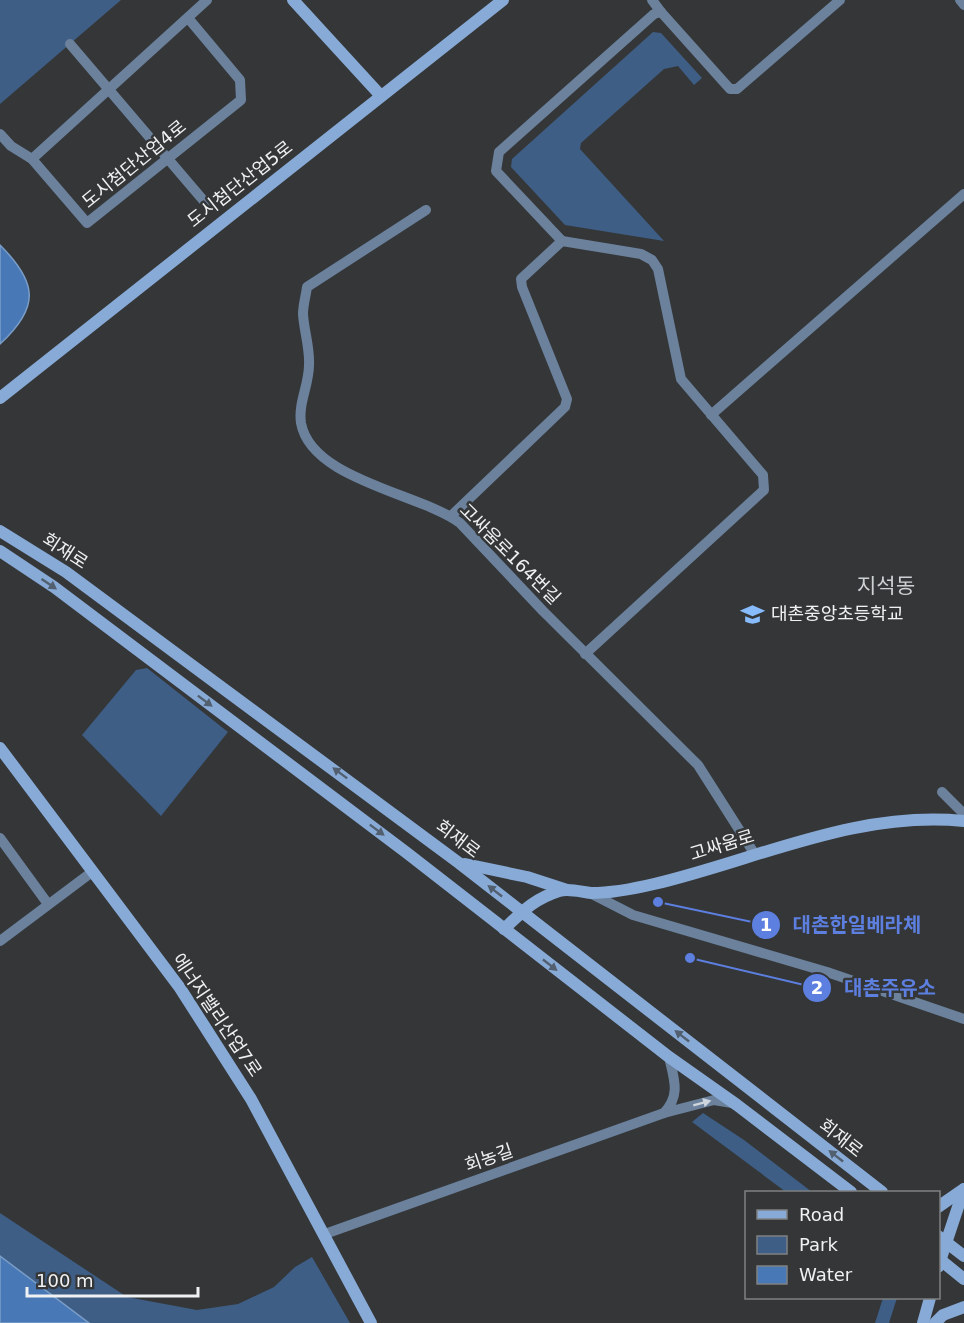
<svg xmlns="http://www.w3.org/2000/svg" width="964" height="1323" font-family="'DejaVu Sans','Noto Sans KR',sans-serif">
	<rect width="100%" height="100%" fill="#343638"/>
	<!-- green -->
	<g fill="#3e5e85">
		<path d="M0 0H121L0 104Z"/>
		<path d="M653 32 661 33 702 78 694 85 678 66 664 69 581 143 580 149 664 241 565 225 511 167 512 159Z"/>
		<path d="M147 668 228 732 161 816 82 735 136 670Z"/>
		<path d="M703 1113 744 1140 812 1192H786L692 1122Z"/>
		<path d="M0 1213 127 1297 197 1310 238 1304 274 1287 295 1267 312 1257 350 1323H89L0 1256Z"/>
		<path d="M883 1298H897L889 1323H875Z"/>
	</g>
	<!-- water -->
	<g fill="#4879b6" stroke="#7a9dc8" stroke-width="1.5">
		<path d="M0 245C38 283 40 307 0 344Z"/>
		<path d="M0 1256 89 1323H0Z"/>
	</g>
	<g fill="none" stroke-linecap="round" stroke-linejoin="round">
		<!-- street -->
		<g stroke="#6b819c" stroke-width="10">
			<path d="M652 0 661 12"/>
			<path d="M960 0 964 5"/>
			<path d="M188 18 240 80 241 100 87 223 32 159 207 0"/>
			<path d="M70 44 209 207"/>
			<path d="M0 134 11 146 32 159"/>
			<path d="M426 210 307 287C306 295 303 305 303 314 304 331 310 348 309 365 309 385 298 403 301 423 311 480 422 494 460 523L543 611 698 765 754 853"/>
			<path d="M562 241 496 171 499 152 654 14 661 12 730 89H737L840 0"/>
			<path d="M711 415 964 194"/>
			<path d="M451 516 565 407 567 399 522 287 521 279 562 241 641 254 652 260 658 269 681 379 763 475 764 490 585 654"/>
			<path d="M942 792 964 814"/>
			<path d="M0 838 48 904"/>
			<path d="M590 893 633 915 827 972 964 1019"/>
			<path d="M0 941 92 872"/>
			<path d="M669 1057C674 1079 681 1095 664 1113L714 1100 732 1103"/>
			<path d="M325 1234 664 1113"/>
		</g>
		<!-- secondary -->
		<g stroke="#88aad6" stroke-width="12">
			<path d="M293 0 381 96"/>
			<path d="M0 398 503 0"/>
			<path d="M0 531 66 572 459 863 882 1192"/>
			<path d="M0 551 54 587 407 853 669 1057 737 1105 851 1192"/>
			<path d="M0 748 180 988 251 1099 371 1323"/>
			<path d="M465 864 527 877 567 890"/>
			<path d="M504 929C523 911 534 899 559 891 569 888 581 892 591 893 612 893 633 889 654 884 756 860 856 810 964 821"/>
			<path d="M938 1207 964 1189"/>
			<path d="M938 1236 964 1256"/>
			<path d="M938 1258 964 1279"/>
			<path d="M938 1267 964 1189"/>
			<path d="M923 1323 930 1298"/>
			<path d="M935 1323 943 1315 964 1307"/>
		</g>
	</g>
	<!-- one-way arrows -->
	<defs><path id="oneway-solid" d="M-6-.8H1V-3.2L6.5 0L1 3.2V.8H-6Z" transform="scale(1.5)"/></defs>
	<g fill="#515f6f">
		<use href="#oneway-solid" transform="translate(49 584) rotate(34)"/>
		<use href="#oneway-solid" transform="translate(205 701) rotate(37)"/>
		<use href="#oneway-solid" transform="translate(340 773) rotate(-143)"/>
		<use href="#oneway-solid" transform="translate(377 830) rotate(37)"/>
		<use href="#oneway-solid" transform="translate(495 891) rotate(-142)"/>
		<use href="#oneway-solid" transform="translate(550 965) rotate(38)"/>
		<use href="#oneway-solid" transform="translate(682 1036) rotate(-142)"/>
		<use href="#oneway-solid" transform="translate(836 1156) rotate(-142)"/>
	</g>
	<use fill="#ced5dc" href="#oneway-solid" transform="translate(702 1103) rotate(-15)"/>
	<!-- icons -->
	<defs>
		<symbol id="school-bare" viewBox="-9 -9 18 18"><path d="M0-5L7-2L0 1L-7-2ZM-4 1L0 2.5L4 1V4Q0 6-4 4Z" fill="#87bbfb" stroke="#343638" stroke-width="2.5" paint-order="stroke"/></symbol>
	</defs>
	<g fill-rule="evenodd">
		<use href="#school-bare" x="736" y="598" width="33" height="33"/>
	</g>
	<g text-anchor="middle" stroke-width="5" stroke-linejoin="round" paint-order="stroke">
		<!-- street labels -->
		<g font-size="18" fill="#eff1f2" stroke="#343638">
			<text transform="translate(134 164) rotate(-39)" y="6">도시첨단산업4로</text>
			<text transform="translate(240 184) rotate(-38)" y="6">도시첨단산업5로</text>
			<text transform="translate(65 551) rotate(33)" y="6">회재로</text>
			<text transform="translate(510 554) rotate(45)" y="6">고싸움로164번길</text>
			<text transform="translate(458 839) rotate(37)" y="6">회재로</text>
			<text transform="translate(722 845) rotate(-17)" y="6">고싸움로</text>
			<text transform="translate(217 1015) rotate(56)" y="6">에너지밸리산업7로</text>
			<text transform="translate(841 1138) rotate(38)" y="6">회재로</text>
			<text transform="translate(489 1158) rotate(-19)" y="6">회농길</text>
		</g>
		<!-- poi labels -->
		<g font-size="18" fill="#eff1f2" stroke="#343638" text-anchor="start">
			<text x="771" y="620">대촌중앙초등학교</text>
		</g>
		<!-- quarter labels -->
		<g font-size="21" fill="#ced1d3" stroke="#343638">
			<text x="886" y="593">지석동</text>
		</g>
	</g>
	<!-- callouts -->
	<path fill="none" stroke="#5c7fe0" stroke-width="2" d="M658 902L766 925M690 958L817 988"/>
	<g fill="#5c7fe0" stroke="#343638" stroke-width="2">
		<circle cx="658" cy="902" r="6"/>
		<circle cx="690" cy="958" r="6"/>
		<circle cx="766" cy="925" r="15"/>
		<circle cx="817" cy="988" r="15"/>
	</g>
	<g font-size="18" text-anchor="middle" font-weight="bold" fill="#fff">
		<text x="766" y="931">1</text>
		<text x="817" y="994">2</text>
	</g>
	<g font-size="20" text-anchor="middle" font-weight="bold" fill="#5c7fe0" stroke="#343638" stroke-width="5" stroke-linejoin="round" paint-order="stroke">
		<text x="857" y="932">대촌한일베라체</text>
		<text x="890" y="995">대촌주유소</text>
	</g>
	<!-- legend -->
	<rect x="745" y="1191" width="195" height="108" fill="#343638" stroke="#7f8182" stroke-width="1.5"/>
	<rect x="757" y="1210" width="30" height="9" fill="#88aad6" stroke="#7f8182" stroke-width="1.5"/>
	<text x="799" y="1221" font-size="18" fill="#eff1f2">Road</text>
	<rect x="757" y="1236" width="30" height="18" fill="#3e5e85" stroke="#7f8182" stroke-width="1.5"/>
	<text x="799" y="1251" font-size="18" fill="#eff1f2">Park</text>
	<rect x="757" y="1266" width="30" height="18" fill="#4879b6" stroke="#7f8182" stroke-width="1.5"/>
	<text x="799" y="1281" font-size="18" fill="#eff1f2">Water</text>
	<!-- scale -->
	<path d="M27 1287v9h171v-9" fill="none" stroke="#eff1f2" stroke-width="3"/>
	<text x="36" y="1287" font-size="18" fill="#eff1f2" stroke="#343638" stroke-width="4.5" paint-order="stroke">100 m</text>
</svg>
